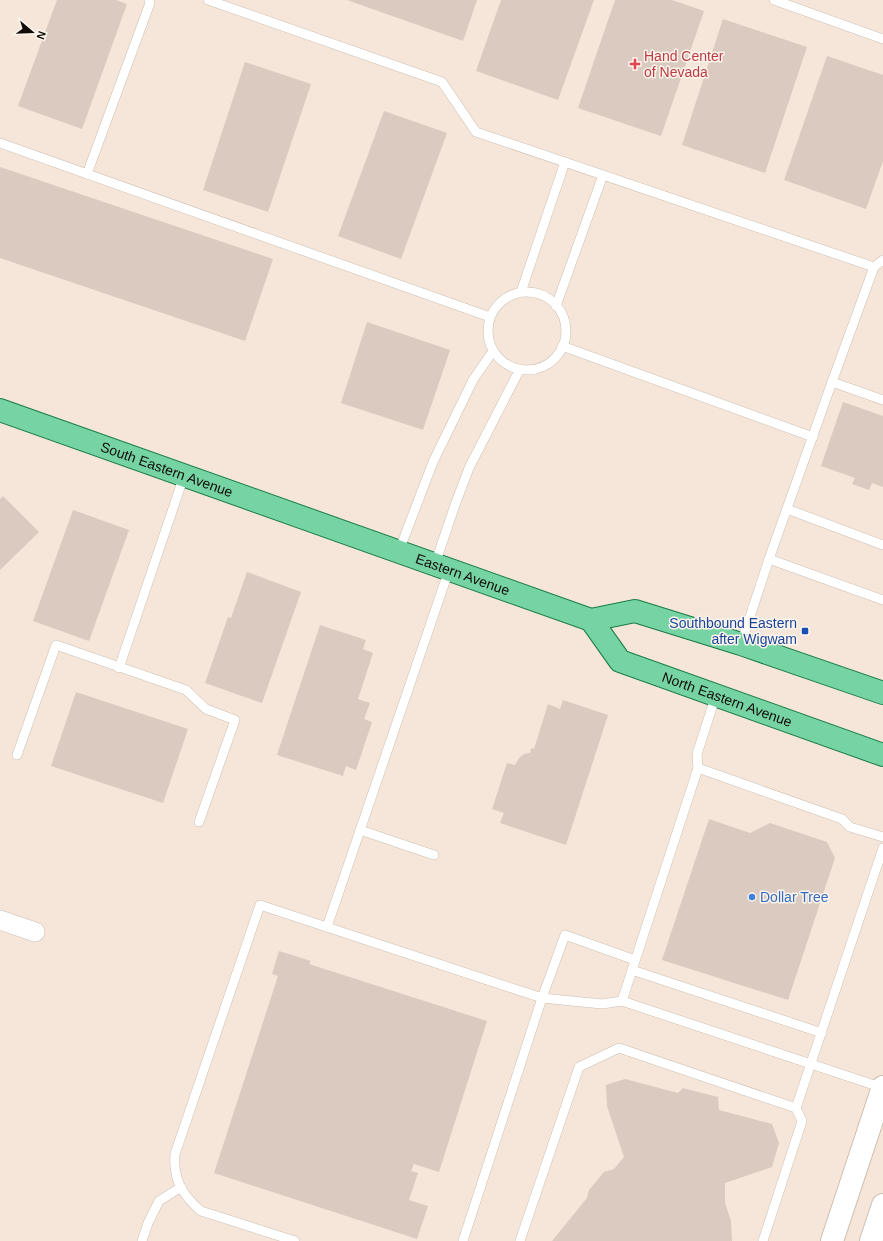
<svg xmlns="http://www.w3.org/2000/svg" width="883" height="1241" font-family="Helvetica,sans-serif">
	<rect width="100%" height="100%" fill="#f5e6d9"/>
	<!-- building -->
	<g fill="#dbcabf">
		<path d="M57 0H116L127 4 82 129 18 106Z"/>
		<path d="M347 0H477L463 41Z"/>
		<path d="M501 0H594L558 100 476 71Z"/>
		<path d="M615 0H672L704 11 661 136 578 108Z"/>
		<path d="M723 19 807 47 765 173 682 145Z"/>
		<path d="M827 56 883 75V161L866 209 784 180Z"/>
		<path d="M245 62 311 84 268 212 203 190Z"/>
		<path d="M384 111 447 133 401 259 338 236Z"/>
		<path d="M0 167 273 259 245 341 0 258Z"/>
		<path d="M367 322 450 350 423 430 341 403Z"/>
		<path d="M843 402 883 416V487L872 483 869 490 852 484 855 478 821 466Z"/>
		<path d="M3 496 39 532 0 570V499Z"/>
		<path d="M73 510 129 530 89 641 33 621Z"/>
		<path d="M247 572 301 592 262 703 205 683 228 617 231 618Z"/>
		<path d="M320 625 366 640 363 649 373 653 358 699 370 703 364 719 372 722 356 770 346 766 343 776 277 755Z"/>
		<path d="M76 692 188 729 163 803 51 766Z"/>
		<path d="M563 700 608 715 566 845 500 823 504 813 492 809 507 763 515 765 519 758 524 754 530 753 531 748 534 749 548 704 560 709Z"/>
		<path d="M709 819 750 833 770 823 827 842 835 858 788 1000 662 960Z"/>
		<path d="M279 951 311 961 309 964 487 1021 439 1172 414 1164 411 1171 418 1173 409 1200 428 1206 417 1239 214 1173 278 976 272 974Z"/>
		<path d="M625 1079 678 1093 683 1088 718 1097 719 1110 772 1124 779 1143 772 1167 725 1183V1203L731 1221 732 1241H552L587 1198 589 1190 604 1172 614 1169 624 1157 607 1106 606 1085Z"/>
	</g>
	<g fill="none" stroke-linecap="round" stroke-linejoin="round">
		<defs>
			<g id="service">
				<path d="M208 0 442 82 476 132 874 267 883 260"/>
				<path d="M774 0 883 39"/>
				<path d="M0 143 490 317"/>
				<path d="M87 174 150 3 149 0"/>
				<path d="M874 267 832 382 883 400"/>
				<path d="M521 292 565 162"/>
				<circle cx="527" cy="331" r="39"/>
				<path d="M556 306 603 175"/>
				<path d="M562 346 813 437"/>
				<path d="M787 509 883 545"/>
				<path d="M399 551 433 462 473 380 493 351"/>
				<path d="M769 559 883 600"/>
				<path d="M435 564 455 505 469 468 520 369"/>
				<path d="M741 644 769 559 832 382"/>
				<path d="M119 668 184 476"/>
				<path d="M716 695 697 754 698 768 622 1001 883 1088"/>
				<path d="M17 755 56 645 186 690 206 709 235 720 199 822"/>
				<path d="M698 768 842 819 850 827 883 837"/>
				<path d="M360 830 434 855"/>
				<path d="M327 927 449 570"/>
				<path d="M632 970 822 1033"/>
				<path d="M796 1108 883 848"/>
				<path d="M142 1241 148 1223 159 1201 181 1187"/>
				<path d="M295 1241 201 1211C182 1195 173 1179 175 1154L260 905 542 998 565 935 635 960"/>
				<path d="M463 1241 542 998 602 1004 622 1001"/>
				<path d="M520 1241 579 1067 619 1048 796 1108 802 1121 763 1241"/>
			</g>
			<path id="minor" d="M0 920 35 932"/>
			<g id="secondary">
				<path d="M832 1241 883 1087"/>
				<path d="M871 1241 883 1205"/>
			</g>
			<g id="primary">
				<path id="s1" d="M0 410 591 620"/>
				<path id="s2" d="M591 620 620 661 883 755"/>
				<path d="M591 620 635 611 741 644 883 693"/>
			</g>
		</defs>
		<!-- service casing -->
		<use href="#service" stroke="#cdbfb2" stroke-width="10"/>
		<!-- minor casing -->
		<use href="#minor" stroke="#cdbfb2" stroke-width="20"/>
		<!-- secondary casing -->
		<use href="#secondary" stroke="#cdbfb2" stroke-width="24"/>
		<!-- primary casing -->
		<use href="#primary" stroke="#187b45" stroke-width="24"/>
		<!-- service -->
		<use href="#service" stroke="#fff" stroke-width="9"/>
		<!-- minor -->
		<use href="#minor" stroke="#fff" stroke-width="19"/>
		<!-- secondary -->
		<use href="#secondary" stroke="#fff" stroke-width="22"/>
		<!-- primary -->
		<use href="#primary" stroke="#76d3a3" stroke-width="22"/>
	</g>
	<!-- markers -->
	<path fill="#e0444e" stroke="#fdf5ed" stroke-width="1.5" d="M633 58h4v4h4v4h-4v4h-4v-4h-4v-4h4z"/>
	<rect fill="#1a4fb4" stroke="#fdf5ed" stroke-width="1.5" x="801" y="627" width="8" height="8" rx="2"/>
	<circle fill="#3f7fe0" stroke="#fdf5ed" stroke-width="1.5" cx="752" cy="897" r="4"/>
	<g text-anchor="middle" stroke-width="3" stroke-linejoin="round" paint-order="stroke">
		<!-- health labels -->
		<g font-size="14" fill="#be3a42" stroke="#fdf5ed" text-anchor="start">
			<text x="644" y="61">Hand Center<tspan x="644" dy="16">of Nevada</tspan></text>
		</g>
		<!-- street labels -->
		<g font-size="14" fill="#120d09" stroke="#fdf5ed">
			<text dy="5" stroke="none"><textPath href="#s1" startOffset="177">South Eastern Avenue</textPath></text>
			<text dy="5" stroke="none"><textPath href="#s1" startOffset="491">Eastern Avenue</textPath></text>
			<text dy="5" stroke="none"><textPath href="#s2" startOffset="164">North Eastern Avenue</textPath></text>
		</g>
		<!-- transit labels -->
		<g font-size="14" fill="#164399" stroke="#fdf5ed" text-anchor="end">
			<text x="797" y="628">Southbound Eastern<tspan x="797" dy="16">after Wigwam</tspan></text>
		</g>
		<!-- shop labels -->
		<g font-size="14" fill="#366cbe" stroke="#fdf5ed" text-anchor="start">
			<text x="760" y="902">Dollar Tree</text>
		</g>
	</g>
	<!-- north arrow -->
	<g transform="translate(32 32) rotate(109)" stroke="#fdf5ed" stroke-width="3" paint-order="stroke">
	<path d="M0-3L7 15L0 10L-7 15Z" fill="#120d09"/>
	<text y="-6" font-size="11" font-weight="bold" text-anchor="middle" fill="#120d09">N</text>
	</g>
</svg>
